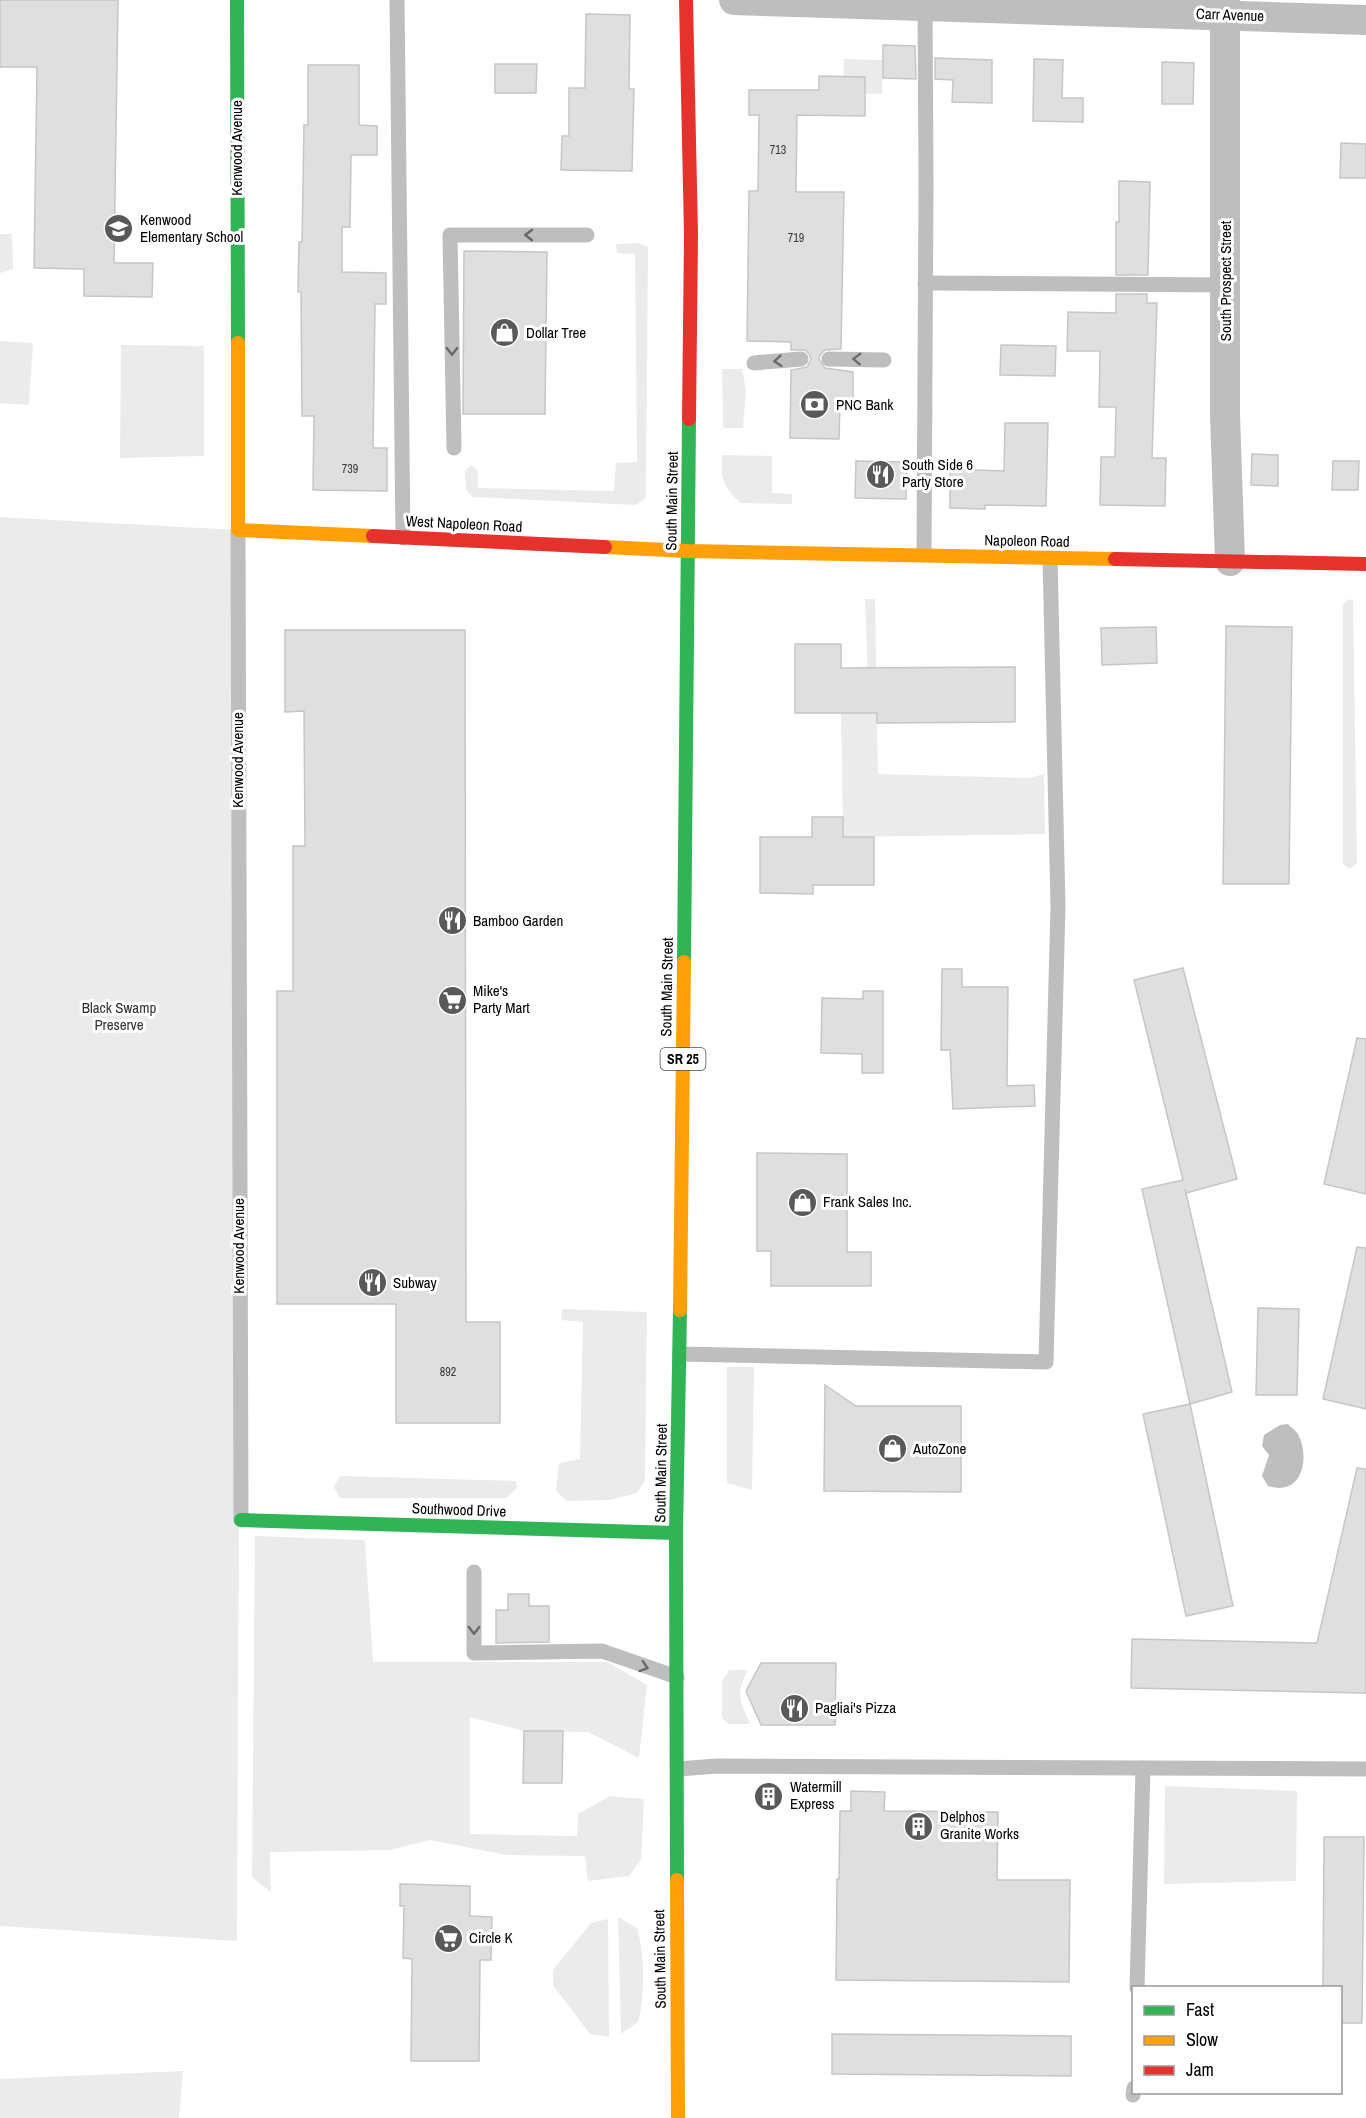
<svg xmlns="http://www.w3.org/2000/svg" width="1366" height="2118" font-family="'Archivo Narrow',sans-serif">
	<rect width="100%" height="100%" fill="#fff"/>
	<!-- green -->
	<g fill="#ebebeb">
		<path d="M844 59 883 60 882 94 843 93Z"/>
		<path d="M0 234H12L13 269 0 273Z"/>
		<path d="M638 243 648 247 646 498 636 505 473 497 466 490 465 471 471 465 478 471V488L614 491 616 463 637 462 635 254 617 253 616 244Z"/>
		<path d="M0 341 33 343 29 405 0 403Z"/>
		<path d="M121 345 204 346V456L120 458Z"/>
		<path d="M722 369H742L746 390 743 428H723Z"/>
		<path d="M722 455 772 456V493L792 494V504L741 503C723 487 720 479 722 455Z"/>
		<path d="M0 517 237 530 239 1520 237 1941 0 1926Z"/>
		<path d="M865 599H875L878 774 1029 778 1044 774 1045 834 843 837 841 713 869 711Z"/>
		<path d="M1349 599 1353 601 1357 863 1350 869 1343 864V604Z"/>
		<path d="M562 1309 647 1312 645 1480 637 1493 610 1500 567 1501 556 1491 559 1463 580 1459 583 1322 561 1320Z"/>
		<path d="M727 1367H754L752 1490 727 1483Z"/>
		<path d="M340 1476 516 1481 517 1488 506 1498H340L334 1487Z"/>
		<path d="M255 1536 365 1540 373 1662H607L647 1685 639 1758 588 1732 524 1731 470 1717V1834L577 1836 578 1814 610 1796 644 1799 641 1860 629 1876 588 1881 585 1856 507 1855 430 1840 390 1850 270 1852 271 1892 252 1877Z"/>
		<path d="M729 1670H748C735 1694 740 1701 750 1724H729L722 1718V1681Z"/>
		<path d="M1165 1786 1297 1791 1296 1881 1164 1884Z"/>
		<path d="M618 1917 637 1928C645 1954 645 1997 638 2022L621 2034Z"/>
		<path d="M608 1919 609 2037 590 2034 553 1985V1970L591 1923Z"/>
		<path d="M183 2071 179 2118H0V2079Z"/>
	</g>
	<!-- water -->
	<path fill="#bebebe" d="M1288 1424C1291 1427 1296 1431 1298 1434 1311 1459 1301 1497 1268 1486L1262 1476 1269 1455 1262 1446 1264 1435 1280 1425Z"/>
	<!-- building -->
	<g fill="#dfdfdf" stroke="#c6c6c6" stroke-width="1.5">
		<path d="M0 0H118L114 263H153L152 297 84 296V269L34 268 37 67H0Z"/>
		<path d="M586 14 630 15 629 89H634L632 171 561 170 562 136H569V88H585Z"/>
		<path d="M883 45 915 46 916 79 883 78Z"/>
		<path d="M935 58 992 60V103L952 102 953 80 935 79Z"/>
		<path d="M1034 59 1063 60 1062 98H1083V122L1033 121Z"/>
		<path d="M1162 62 1194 63 1193 104H1162Z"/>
		<path d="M495 64H537L536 93H495Z"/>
		<path d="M308 65H359V125L377 126V155H351L350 227H342V272L386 273V304H375L373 448H387V491L313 490 314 416H302L301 292H298L299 242H302L304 125H308Z"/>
		<path d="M819 76 865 77V116L797 115 796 192H844L841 349 825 350 820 355 819 359 825 368 853 372V405H840L839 439 790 438 791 370 807 367 811 359 809 354 805 350H791V342L747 341 749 191H758L759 115H749V90H819Z"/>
		<path d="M1341 143 1366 144V178H1340Z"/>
		<path d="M1119 181 1150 182 1148 275H1116V222H1119Z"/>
		<path d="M464 251 547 252 545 414H463Z"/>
		<path d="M1116 294H1147V303H1157L1152 458H1166L1165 506 1100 505 1101 457H1115L1116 407H1099L1100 351H1067L1068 312 1116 313Z"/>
		<path d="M1001 345 1056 346 1055 376 1000 375Z"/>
		<path d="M1005 423H1048L1046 506 985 505V509L950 508V469L1004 471Z"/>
		<path d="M1252 454 1278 455V486L1251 485Z"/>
		<path d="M856 461 907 462 906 499 855 498Z"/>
		<path d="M1333 461H1359L1358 490H1332Z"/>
		<path d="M1226 626 1292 627 1289 884H1223Z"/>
		<path d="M1156 627 1157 663 1102 665 1101 628Z"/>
		<path d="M285 630H465L466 1322H500V1423H396V1304H277V991H293V846H305L304 711 285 712Z"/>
		<path d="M795 644H841V668L1015 667V722L877 723V713H795Z"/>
		<path d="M812 817H843V837H874V885H813V894L760 893V837H812Z"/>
		<path d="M1183 968 1237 1179 1186 1193 1185 1189 1232 1392 1190 1404 1142 1189 1183 1180 1134 980Z"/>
		<path d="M942 969H962V987H1008L1007 1086 1034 1085 1035 1106 953 1109 950 1050H941Z"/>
		<path d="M863 991H883V1073H862V1054L821 1053 822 998 863 999Z"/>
		<path d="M1357 1038 1366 1039V1194L1324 1184Z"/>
		<path d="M757 1153 847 1154V1252H871V1286H771V1251H757Z"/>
		<path d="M1357 1247 1366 1248V1409L1323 1399Z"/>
		<path d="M1258 1308 1299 1309 1297 1395H1256Z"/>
		<path d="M825 1385 856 1406H961V1492L824 1491Z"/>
		<path d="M1190 1404 1233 1606 1186 1616 1143 1414Z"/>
		<path d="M1357 1468 1366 1469V1693L1131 1688 1132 1639 1317 1643Z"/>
		<path d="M508 1594H529V1606H549V1642L496 1643V1610H508Z"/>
		<path d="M761 1663H836L835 1725H761L746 1691Z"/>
		<path d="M524 1731H563L562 1783H523Z"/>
		<path d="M851 1791 885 1792 884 1811 998 1812 997 1880H1070L1069 1982 836 1980 837 1879H839L840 1811H851Z"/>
		<path d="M1324 1837H1364L1362 2023H1341V1988H1323Z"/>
		<path d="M400 1884 470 1886V1916L492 1917 491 1960H480L479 2061H411L412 1959 403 1958 404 1906H400Z"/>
		<path d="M832 2034 1071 2036V2076L832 2074Z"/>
	</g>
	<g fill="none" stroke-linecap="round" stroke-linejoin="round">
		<!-- lane -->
		<g stroke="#bebebe" stroke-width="15">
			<path d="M397 0 403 538"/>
			<path d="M925 283 1226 285"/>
			<path d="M829 359 884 360"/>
			<path d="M754 363 801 359"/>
			<path d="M454 448 450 235H587"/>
			<path d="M238 530 241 1520"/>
			<path d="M924 555 926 185 925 6"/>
			<path d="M680 1354 1046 1362 1058 906 1050 558"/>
			<path d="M474 1572V1653L602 1651 677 1677"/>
			<path d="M678 1769 717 1766 1366 1769"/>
			<path d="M1137 1988 1143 1768"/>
			<path d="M1133 2095 1134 2088"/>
		</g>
		<!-- street -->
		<g stroke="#bebebe" stroke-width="30">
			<path d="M734 0 1366 20"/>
			<path d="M1225 0V415L1230 561"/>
		</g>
		<!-- fast -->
		<g stroke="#30b455" stroke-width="14">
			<path d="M237 0 238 343"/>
			<path d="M684 962 689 419"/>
			<path d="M241 1520 676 1533"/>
			<path d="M677 1880 676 1533 680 1310"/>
		</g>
		<!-- slow -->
		<g stroke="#ff9f0a" stroke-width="14">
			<path d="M238 343V530L373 536"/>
			<path d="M605 547 688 551 1115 559"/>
			<path d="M680 1310 684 962"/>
			<path d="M677 1880 678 2118"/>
		</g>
		<!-- jam -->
		<g stroke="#e5322d" stroke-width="14">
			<path d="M686 0 691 234 689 419"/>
			<path d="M373 536 605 547"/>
			<path d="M1115 559 1366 564"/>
		</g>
	</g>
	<!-- one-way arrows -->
	<defs><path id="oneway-chevron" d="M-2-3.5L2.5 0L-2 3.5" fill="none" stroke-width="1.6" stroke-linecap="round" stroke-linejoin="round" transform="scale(1.5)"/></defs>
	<g stroke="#686868">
		<use href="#oneway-chevron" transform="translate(529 235) rotate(180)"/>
		<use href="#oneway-chevron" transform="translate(452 351) rotate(89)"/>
		<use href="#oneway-chevron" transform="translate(857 359) rotate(-178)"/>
		<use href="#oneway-chevron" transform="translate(778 361) rotate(175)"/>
		<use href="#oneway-chevron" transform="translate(474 1630) rotate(90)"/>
		<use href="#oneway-chevron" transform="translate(644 1667) rotate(18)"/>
	</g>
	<!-- icons -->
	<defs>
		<symbol id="school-disc" viewBox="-11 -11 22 22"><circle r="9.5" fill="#595959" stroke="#fff"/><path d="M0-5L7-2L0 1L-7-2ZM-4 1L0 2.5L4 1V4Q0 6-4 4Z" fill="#fff"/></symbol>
		<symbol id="shop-disc" viewBox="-11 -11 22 22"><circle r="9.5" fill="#595959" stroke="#fff"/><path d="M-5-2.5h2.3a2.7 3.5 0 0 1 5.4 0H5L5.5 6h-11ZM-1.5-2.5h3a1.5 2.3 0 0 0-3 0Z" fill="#fff"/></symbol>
		<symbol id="bank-disc" viewBox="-11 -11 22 22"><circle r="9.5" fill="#595959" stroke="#fff"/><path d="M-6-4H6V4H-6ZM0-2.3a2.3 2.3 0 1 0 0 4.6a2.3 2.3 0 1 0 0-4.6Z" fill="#fff"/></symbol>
		<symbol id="restaurant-disc" viewBox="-11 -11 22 22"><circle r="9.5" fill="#595959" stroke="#fff"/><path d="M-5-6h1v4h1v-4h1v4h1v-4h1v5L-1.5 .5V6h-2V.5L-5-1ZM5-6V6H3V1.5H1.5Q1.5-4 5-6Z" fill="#fff"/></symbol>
		<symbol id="supermarket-disc" viewBox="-11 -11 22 22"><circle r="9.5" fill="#595959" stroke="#fff"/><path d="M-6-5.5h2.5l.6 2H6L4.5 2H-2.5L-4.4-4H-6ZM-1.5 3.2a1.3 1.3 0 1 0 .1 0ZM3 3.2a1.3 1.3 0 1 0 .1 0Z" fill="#fff"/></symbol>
		<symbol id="building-disc" viewBox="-11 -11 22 22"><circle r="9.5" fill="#595959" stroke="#fff"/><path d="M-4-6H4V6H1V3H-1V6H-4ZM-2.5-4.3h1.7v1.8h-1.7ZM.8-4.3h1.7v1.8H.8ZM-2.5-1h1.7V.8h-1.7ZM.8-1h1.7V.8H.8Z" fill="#fff"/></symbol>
	</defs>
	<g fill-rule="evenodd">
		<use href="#school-disc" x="102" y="212" width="33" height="33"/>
		<use href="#shop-disc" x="488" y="316" width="33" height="33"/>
		<use href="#bank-disc" x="798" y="388" width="33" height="33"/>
		<use href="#restaurant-disc" x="864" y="458" width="33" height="33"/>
		<use href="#restaurant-disc" x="436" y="904" width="33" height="33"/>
		<use href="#supermarket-disc" x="436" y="984" width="33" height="33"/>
		<use href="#shop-disc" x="786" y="1186" width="33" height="33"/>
		<use href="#restaurant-disc" x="356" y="1266" width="33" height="33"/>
		<use href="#shop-disc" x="876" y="1432" width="33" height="33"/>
		<use href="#restaurant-disc" x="778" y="1692" width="33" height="33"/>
		<use href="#building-disc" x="752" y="1780" width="33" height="33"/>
		<use href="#building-disc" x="902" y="1810" width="33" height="33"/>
		<use href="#supermarket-disc" x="432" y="1922" width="33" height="33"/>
	</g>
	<g text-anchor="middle" stroke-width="6" stroke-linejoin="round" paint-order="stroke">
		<!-- number labels -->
		<g font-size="12" fill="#383838">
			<text x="778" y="154">713</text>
			<text x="796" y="242">719</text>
			<text x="350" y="473">739</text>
			<text x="448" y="1376">892</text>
		</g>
		<!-- shield labels -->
		<rect fill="#fff" stroke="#4c4c4c" stroke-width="1.5" x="660.5" y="1048" width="45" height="22" rx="4.5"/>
		<g font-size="14" font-weight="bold" fill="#000">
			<text x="683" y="1064">SR 25</text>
		</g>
		<!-- street labels -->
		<g font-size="15" fill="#000" stroke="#fff">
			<text transform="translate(1230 15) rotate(2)" y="5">Carr Avenue</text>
			<text transform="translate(237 148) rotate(-90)" y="5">Kenwood Avenue</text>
			<text transform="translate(1226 281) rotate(-90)" y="5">South Prospect Street</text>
			<text transform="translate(672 501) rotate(-89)" y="5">South Main Street</text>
			<text transform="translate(464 524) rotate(3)" y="5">West Napoleon Road</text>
			<text transform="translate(1027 541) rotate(1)" y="5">Napoleon Road</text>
			<text transform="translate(238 760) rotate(-90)" y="5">Kenwood Avenue</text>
			<text transform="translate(667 987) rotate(-89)" y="5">South Main Street</text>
			<text transform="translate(239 1246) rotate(-90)" y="5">Kenwood Avenue</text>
			<text transform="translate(661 1473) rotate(-89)" y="5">South Main Street</text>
			<text transform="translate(459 1510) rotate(2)" y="5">Southwood Drive</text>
			<text transform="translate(660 1959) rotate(-91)" y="5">South Main Street</text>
		</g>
		<!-- poi labels -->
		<g font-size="15" fill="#000" stroke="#fff" text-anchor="start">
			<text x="140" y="225">Kenwood<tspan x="140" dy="17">Elementary School</tspan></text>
			<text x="526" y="338">Dollar Tree</text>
			<text x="836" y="410">PNC Bank</text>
			<text x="902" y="470">South Side 6<tspan x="902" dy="17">Party Store</tspan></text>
			<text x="473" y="926">Bamboo Garden</text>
			<text x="473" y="996">Mike's<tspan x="473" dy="17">Party Mart</tspan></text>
			<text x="823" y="1207">Frank Sales Inc.</text>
			<text x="393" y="1288">Subway</text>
			<text x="913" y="1454">AutoZone</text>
			<text x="815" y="1713">Pagliai's Pizza</text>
			<text x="790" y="1792">Watermill<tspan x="790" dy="17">Express</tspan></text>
			<text x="940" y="1822">Delphos<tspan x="940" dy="17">Granite Works</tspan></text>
			<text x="469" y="1943">Circle K</text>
		</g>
		<!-- park labels -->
		<g font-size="15" fill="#323232" stroke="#fff">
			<text x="119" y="1013">Black Swamp<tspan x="119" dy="17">Preserve</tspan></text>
		</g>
	</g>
	<!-- legend -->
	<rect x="1132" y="1986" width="210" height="108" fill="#ffffff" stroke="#999999" stroke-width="1.5"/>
	<rect x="1144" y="2006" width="30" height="9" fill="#30b455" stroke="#999999" stroke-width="1.5"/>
	<text x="1186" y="2016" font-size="18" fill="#000000">Fast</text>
	<rect x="1144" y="2036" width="30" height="9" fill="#ff9f0a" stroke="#999999" stroke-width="1.5"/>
	<text x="1186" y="2046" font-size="18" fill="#000000">Slow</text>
	<rect x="1144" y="2066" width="30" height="9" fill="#e5322d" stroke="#999999" stroke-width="1.5"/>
	<text x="1186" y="2076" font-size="18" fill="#000000">Jam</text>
</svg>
